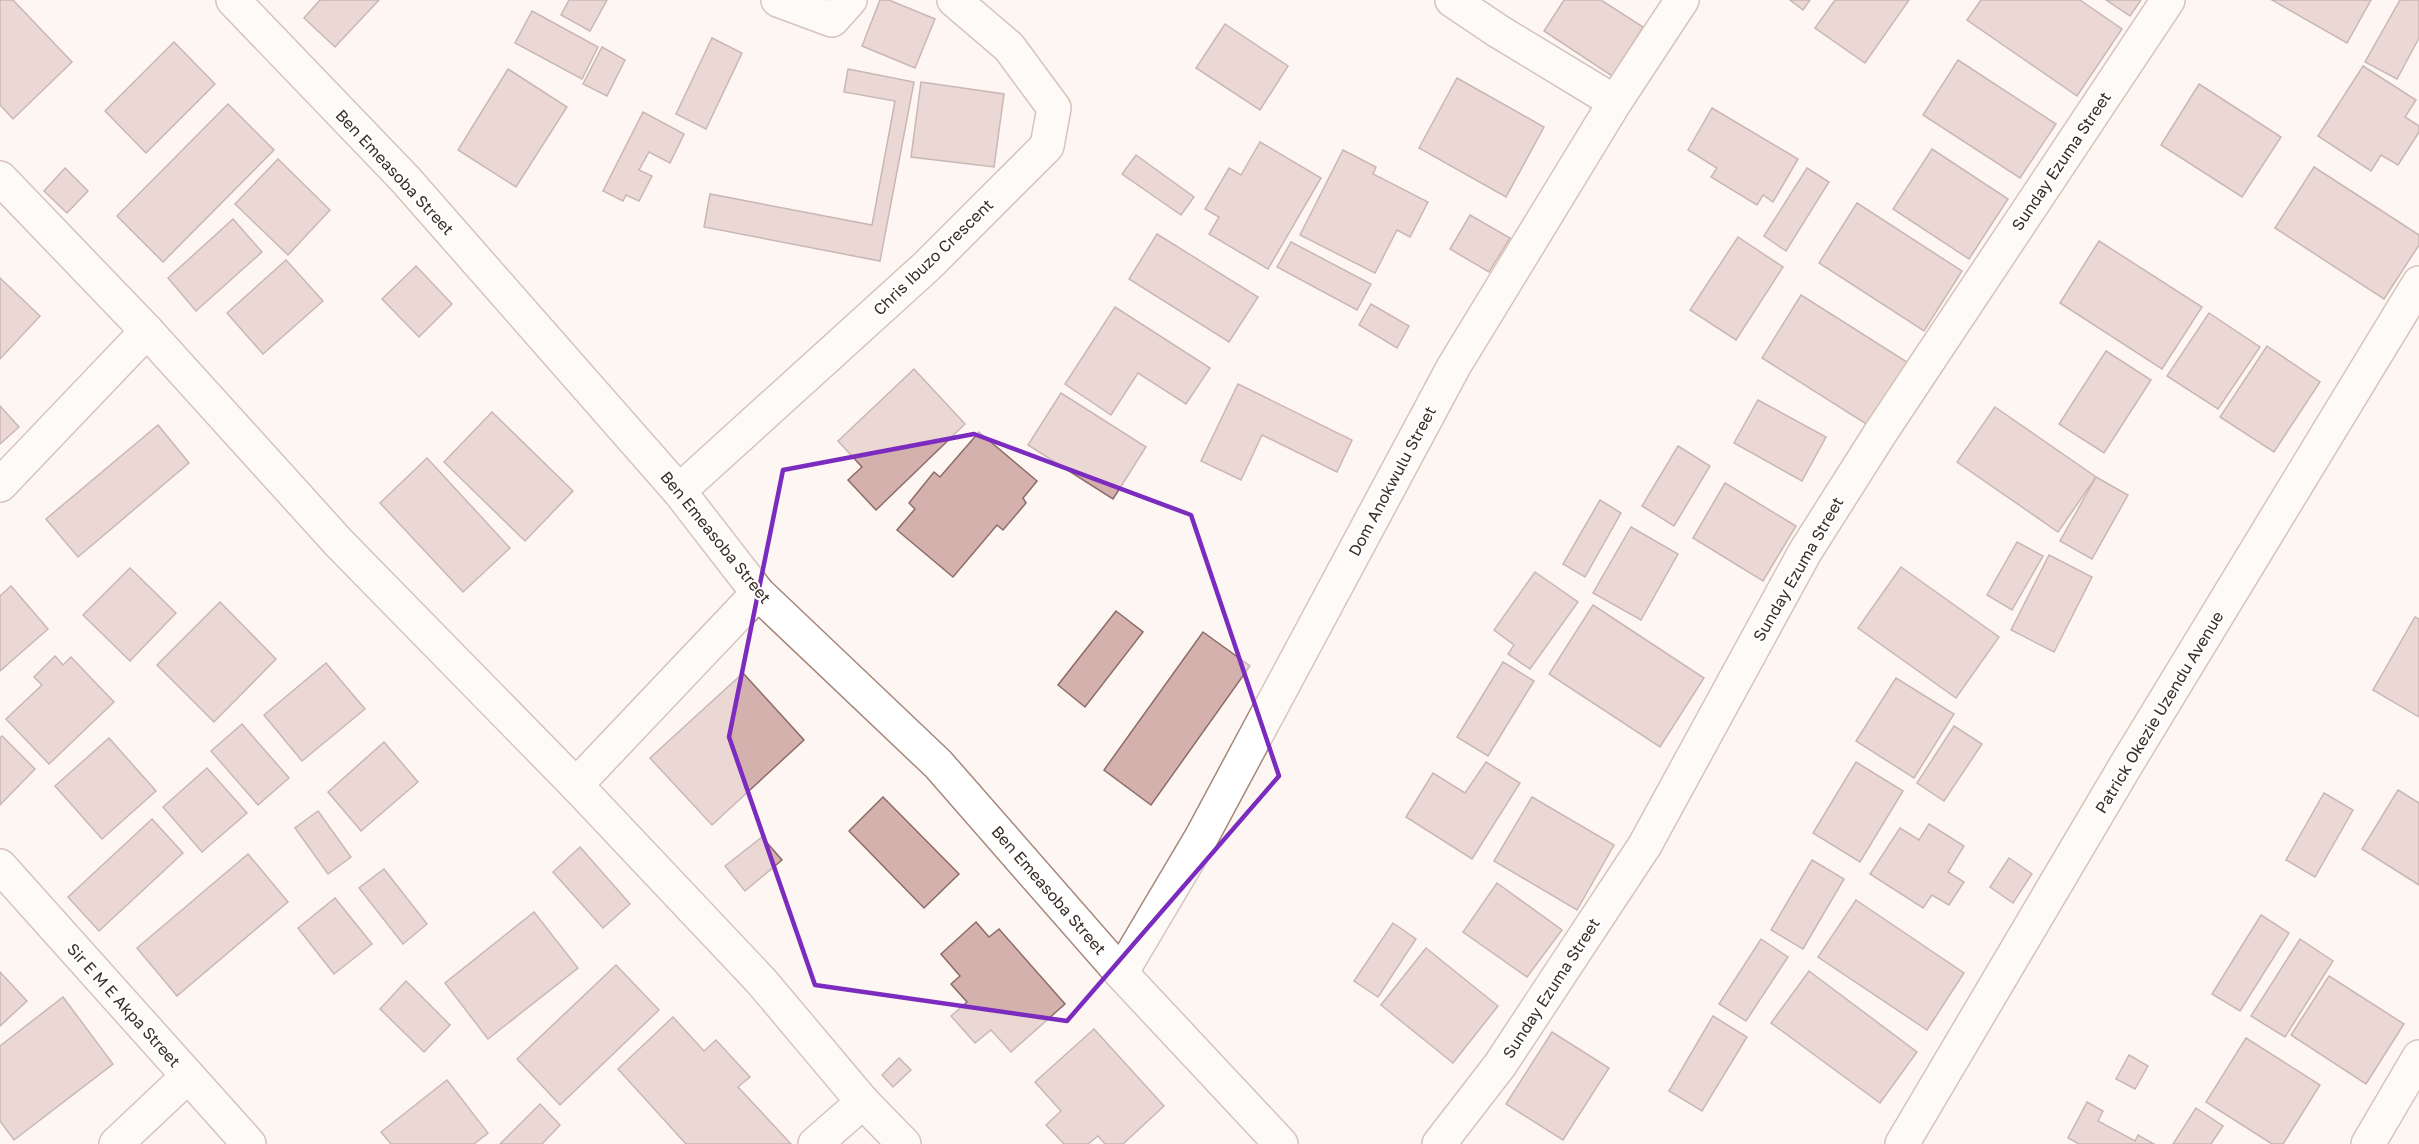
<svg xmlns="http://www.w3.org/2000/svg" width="2419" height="1144" font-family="'Golos Text',sans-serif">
	<rect width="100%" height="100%" fill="#fdf6f3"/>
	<!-- building -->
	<g fill="#d5b1ad" stroke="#8c6c68" stroke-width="1.5">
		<path d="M0 0H13L72 62 13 119 0 105Z"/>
		<path d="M320 0H379L335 47 304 18Z"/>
		<path d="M569 0H607L590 31 561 15Z"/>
		<path d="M880 0H889L935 19 915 68 862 46Z"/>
		<path d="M1564 0H1601L1643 27 1612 76 1544 31Z"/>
		<path d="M1790 0H1810L1803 10Z"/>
		<path d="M1835 0H1909L1865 63 1815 28Z"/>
		<path d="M1981 0H2080L2122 29 2077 96 1967 20Z"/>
		<path d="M2106 0H2141L2130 16Z"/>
		<path d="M2272 0H2371L2347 43Z"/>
		<path d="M2400 0H2419V38L2397 79 2365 62Z"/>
		<path d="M532 11 598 47 582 79 515 43Z"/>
		<path d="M1225 24 1288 66 1260 110 1196 68Z"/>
		<path d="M712 38 742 53 706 129 676 114Z"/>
		<path d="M174 42 215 84 146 153 105 111Z"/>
		<path d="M602 47 625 60 607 96 583 84Z"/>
		<path d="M1958 60 2056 124 2020 178 1923 115Z"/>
		<path d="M2363 66 2416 100 2405 117 2419 126V132L2398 165 2381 155 2371 171 2318 136Z"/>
		<path d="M508 69 567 107 516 187 458 150Z"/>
		<path d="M848 69 914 82 880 261 704 227 710 194 872 225 895 101 844 92Z"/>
		<path d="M1457 78 1544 127 1506 197 1419 148Z"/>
		<path d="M921 82 1004 94 994 167 911 157Z"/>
		<path d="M2199 84 2281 137 2242 197 2161 145Z"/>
		<path d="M228 104 274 150 163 262 117 216Z"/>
		<path d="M1712 108 1798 159 1773 202 1763 195 1757 205 1711 177 1717 168 1688 150Z"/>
		<path d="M643 112 684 134 670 163 649 152 639 170 652 176 639 201 626 195 623 201 603 191Z"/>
		<path d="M1260 142 1321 178 1268 269 1209 234 1219 217 1205 209 1229 168 1241 175Z"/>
		<path d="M1932 149 2008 199 1969 259 1893 209Z"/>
		<path d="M1343 150 1376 167 1373 174 1428 202 1410 237 1397 230 1375 273 1300 235Z"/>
		<path d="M1136 155 1194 197 1181 215 1122 174Z"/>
		<path d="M278 159 330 210 288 255 235 204Z"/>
		<path d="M2314 167 2419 235V245L2384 299 2275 228Z"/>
		<path d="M65 168 88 191 67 213 44 191Z"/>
		<path d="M1807 168 1829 182 1786 251 1764 236Z"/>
		<path d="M1857 203 1962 271 1924 331 1819 263Z"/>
		<path d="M1470 215 1510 238 1489 272 1450 249Z"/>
		<path d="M233 219 262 252 196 311 168 278Z"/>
		<path d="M1157 234 1258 297 1229 342 1129 279Z"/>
		<path d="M1738 237 1783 267 1736 340 1690 310Z"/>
		<path d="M2099 241 2202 307 2162 369 2060 303Z"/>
		<path d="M1291 242 1371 284 1357 310 1277 267Z"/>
		<path d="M286 260 323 301 263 354 227 313Z"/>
		<path d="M416 266 452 304 419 337 382 299Z"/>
		<path d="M0 278 40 316 0 359Z"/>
		<path d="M1801 295 1910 364 1871 427 1762 358Z"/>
		<path d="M1371 304 1409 326 1397 348 1359 325Z"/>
		<path d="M1115 307 1210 368 1186 404 1138 373 1111 415 1065 384Z"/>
		<path d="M2209 313 2260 347 2218 409 2167 376Z"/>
		<path d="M2267 346 2320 382 2274 452 2220 417Z"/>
		<path d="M2106 351 2151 380 2104 453 2059 424Z"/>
		<path d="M914 369 965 424 876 510 848 480 862 467 838 441Z"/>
		<path d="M1238 384 1352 440 1337 472 1262 435 1241 480 1201 461Z"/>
		<path d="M1061 393 1146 447 1113 499 1028 445Z"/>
		<path d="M1758 400 1826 437 1802 481 1734 443Z"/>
		<path d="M0 406 19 427 0 444Z"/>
		<path d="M1995 407 2096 477 2058 532 1957 462Z"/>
		<path d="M492 412 573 491 525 541 444 462Z"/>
		<path d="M158 425 189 463 78 557 46 519Z"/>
		<path d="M979 432 1037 481 1023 498 1026 503 1003 530 997 525 953 577 897 530 915 509 909 503 934 472 940 477Z"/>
		<path d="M1678 446 1710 466 1674 526 1642 506Z"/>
		<path d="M427 458 510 548 463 592 380 503Z"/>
		<path d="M2096 477 2128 495 2092 559 2060 541Z"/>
		<path d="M1725 483 1796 526 1763 581 1693 538Z"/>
		<path d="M1600 500 1621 513 1585 577 1563 564Z"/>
		<path d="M1631 527 1678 554 1641 620 1593 593Z"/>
		<path d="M2017 542 2043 556 2012 610 1987 595Z"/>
		<path d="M2049 555 2092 577 2054 652 2011 630Z"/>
		<path d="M1901 567 1999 637 1956 698 1858 628Z"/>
		<path d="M130 568 176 613 130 661 83 615Z"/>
		<path d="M1535 572 1578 602 1530 669 1508 654 1514 645 1494 630Z"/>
		<path d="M11 586 48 629 0 671V596Z"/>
		<path d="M220 602 276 659 214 722 157 665Z"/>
		<path d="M1593 605 1704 678 1660 747 1549 674Z"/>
		<path d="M1116 611 1143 632 1085 707 1058 685Z"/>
		<path d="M2415 617 2419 619V717L2373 690Z"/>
		<path d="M1203 632 1250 666 1151 805 1104 770Z"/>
		<path d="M55 656 63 665 71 657 114 702 49 764 6 719 42 685 34 677Z"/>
		<path d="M1503 662 1534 681 1488 756 1457 737Z"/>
		<path d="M326 663 365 709 302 761 264 715Z"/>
		<path d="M743 673 804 740 712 825 650 758Z"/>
		<path d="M1896 678 1954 714 1914 778 1856 741Z"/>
		<path d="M242 724 289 778 258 805 211 751Z"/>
		<path d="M1954 726 1982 744 1944 801 1917 783Z"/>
		<path d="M2 736 35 769 0 805V738Z"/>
		<path d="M109 738 156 791 102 839 55 786Z"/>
		<path d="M384 742 418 782 361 831 328 792Z"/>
		<path d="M1486 762 1520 783 1472 859 1406 817 1433 773 1465 793Z"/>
		<path d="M1856 762 1903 791 1860 862 1813 833Z"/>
		<path d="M207 768 247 813 202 852 163 807Z"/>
		<path d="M2398 790 2419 803V885L2362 849Z"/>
		<path d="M2324 793 2353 810 2315 877 2286 860Z"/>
		<path d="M883 797 959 874 924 908 849 831Z"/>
		<path d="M1532 797 1614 845 1577 910 1494 861Z"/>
		<path d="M318 811 351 857 328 874 295 828Z"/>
		<path d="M152 819 183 853 99 931 68 897Z"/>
		<path d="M1929 824 1964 846 1948 872 1964 882 1949 905 1932 895 1923 908 1870 874 1900 828 1919 840Z"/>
		<path d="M762 837 782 860 745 891 725 866Z"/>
		<path d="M580 847 630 904 603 928 553 872Z"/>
		<path d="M248 854 288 902 177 996 137 948Z"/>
		<path d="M2009 858 2032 874 2013 903 1990 887Z"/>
		<path d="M1812 860 1844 879 1803 949 1771 930Z"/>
		<path d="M384 869 427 924 403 944 359 888Z"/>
		<path d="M1497 883 1562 930 1527 977 1463 932Z"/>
		<path d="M335 898 372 944 334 974 298 928Z"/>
		<path d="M1856 900 1964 973 1927 1030 1818 957Z"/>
		<path d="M534 912 578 968 488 1039 445 983Z"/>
		<path d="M2261 915 2289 933 2240 1011 2212 994Z"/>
		<path d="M976 922 989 937 999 929 1065 1004 1011 1052 991 1030 975 1043 951 1016 967 1002 951 984 960 976 941 954Z"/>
		<path d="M1393 923 1416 939 1378 997 1354 981Z"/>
		<path d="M1761 939 1788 957 1746 1021 1719 1004Z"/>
		<path d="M2300 939 2333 961 2285 1037 2251 1016Z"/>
		<path d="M1426 948 1498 1006 1453 1063 1381 1005Z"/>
		<path d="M616 965 659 1010 560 1105 517 1059Z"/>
		<path d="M1809 971 1917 1052 1880 1103 1771 1023Z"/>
		<path d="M0 972 27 1001 0 1026Z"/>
		<path d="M2329 976 2404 1024 2366 1084 2291 1035Z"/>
		<path d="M406 981 450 1025 424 1052 380 1009Z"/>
		<path d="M63 997 113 1064 14 1140 0 1121V1046Z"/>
		<path d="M1713 1016 1747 1037 1702 1111 1669 1091Z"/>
		<path d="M673 1017 704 1051 716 1040 750 1077 738 1087 791 1144H686L618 1069Z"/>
		<path d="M1094 1029 1164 1106 1123 1144H1105L1098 1136 1088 1144H1064L1046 1125 1061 1111 1035 1082Z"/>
		<path d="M1552 1032 1609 1068 1563 1140 1506 1104Z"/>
		<path d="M2246 1038 2320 1085 2283 1144H2272L2206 1102Z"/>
		<path d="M2129 1055 2148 1066 2135 1089 2116 1079Z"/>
		<path d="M899 1058 911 1070 893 1087 882 1075Z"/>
		<path d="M447 1080 488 1133 474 1144H391L381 1132Z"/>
		<path d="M2087 1102 2103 1111 2098 1121 2135 1141 2138 1135 2154 1144H2079L2068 1138Z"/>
		<path d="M540 1104 560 1125 542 1144H500Z"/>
		<path d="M2196 1108 2223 1126 2211 1144H2173Z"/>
	</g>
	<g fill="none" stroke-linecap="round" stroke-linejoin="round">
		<defs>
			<g id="minor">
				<path d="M233 0 405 179 679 491 758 593 938 764 1121 973 1281 1144"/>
				<path d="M778 0 832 20 850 0"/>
				<path d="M1452 0 1498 31 1615 102"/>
				<path d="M0 178 147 331 339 543 576 785 762 982 863 1102 904 1144"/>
				<path d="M0 485 147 331"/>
				<path d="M679 491 927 266 1047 146 1054 108 1009 47 954 0"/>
				<path d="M576 785 758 593"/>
				<path d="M0 866 249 1144"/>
				<path d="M1121 973 1201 838 1454 366 1615 102 1682 0"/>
				<path d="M116 1144 188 1076"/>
				<path d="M815 1144 863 1102"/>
				<path d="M1439 1144 1500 1065 1645 845 1805 552 1881 432 2168 0"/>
				<path d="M1902 1144 2123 770 2419 283"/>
				<path d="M2368 1144 2419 1057"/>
			</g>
		</defs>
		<!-- minor casing -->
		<use href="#minor" stroke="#a6887a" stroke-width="36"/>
		<!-- minor -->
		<use href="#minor" stroke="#fff" stroke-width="33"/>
	</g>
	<!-- marked area -->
	<path d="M0 0H2419V1144H0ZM974 434 1191 515 1279 776 1067 1021 815 985 729 737 783 470Z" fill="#fdf6f3" fill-opacity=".55" fill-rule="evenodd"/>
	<path fill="none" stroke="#7b2cbf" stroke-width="4.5" stroke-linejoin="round" d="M974 434 1191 515 1279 776 1067 1021 815 985 729 737 783 470Z"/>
	<g text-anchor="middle" stroke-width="4.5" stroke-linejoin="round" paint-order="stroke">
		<!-- street labels -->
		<g font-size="16" fill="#3a2d27" stroke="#fff">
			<text transform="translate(2061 161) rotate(-56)" y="6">Sunday Ezuma Street</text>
			<text transform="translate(395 172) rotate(47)" y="6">Ben Emeasoba Street</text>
			<text transform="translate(933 257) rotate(-44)" y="6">Chris Ibuzo Crescent</text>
			<text transform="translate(1392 481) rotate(-62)" y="6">Dom Anokwulu Street</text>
			<text transform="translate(716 537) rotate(51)" y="6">Ben Emeasoba Street</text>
			<text transform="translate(1798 569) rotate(-60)" y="6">Sunday Ezuma Street</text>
			<text transform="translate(2159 712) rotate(-59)" y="6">Patrick Okezie Uzendu Avenue</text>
			<text transform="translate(1049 890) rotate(49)" y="6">Ben Emeasoba Street</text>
			<text transform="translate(1551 988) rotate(-57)" y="6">Sunday Ezuma Street</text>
			<text transform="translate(124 1005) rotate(48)" y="6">Sir E M E Akpa Street</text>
		</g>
	</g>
</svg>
